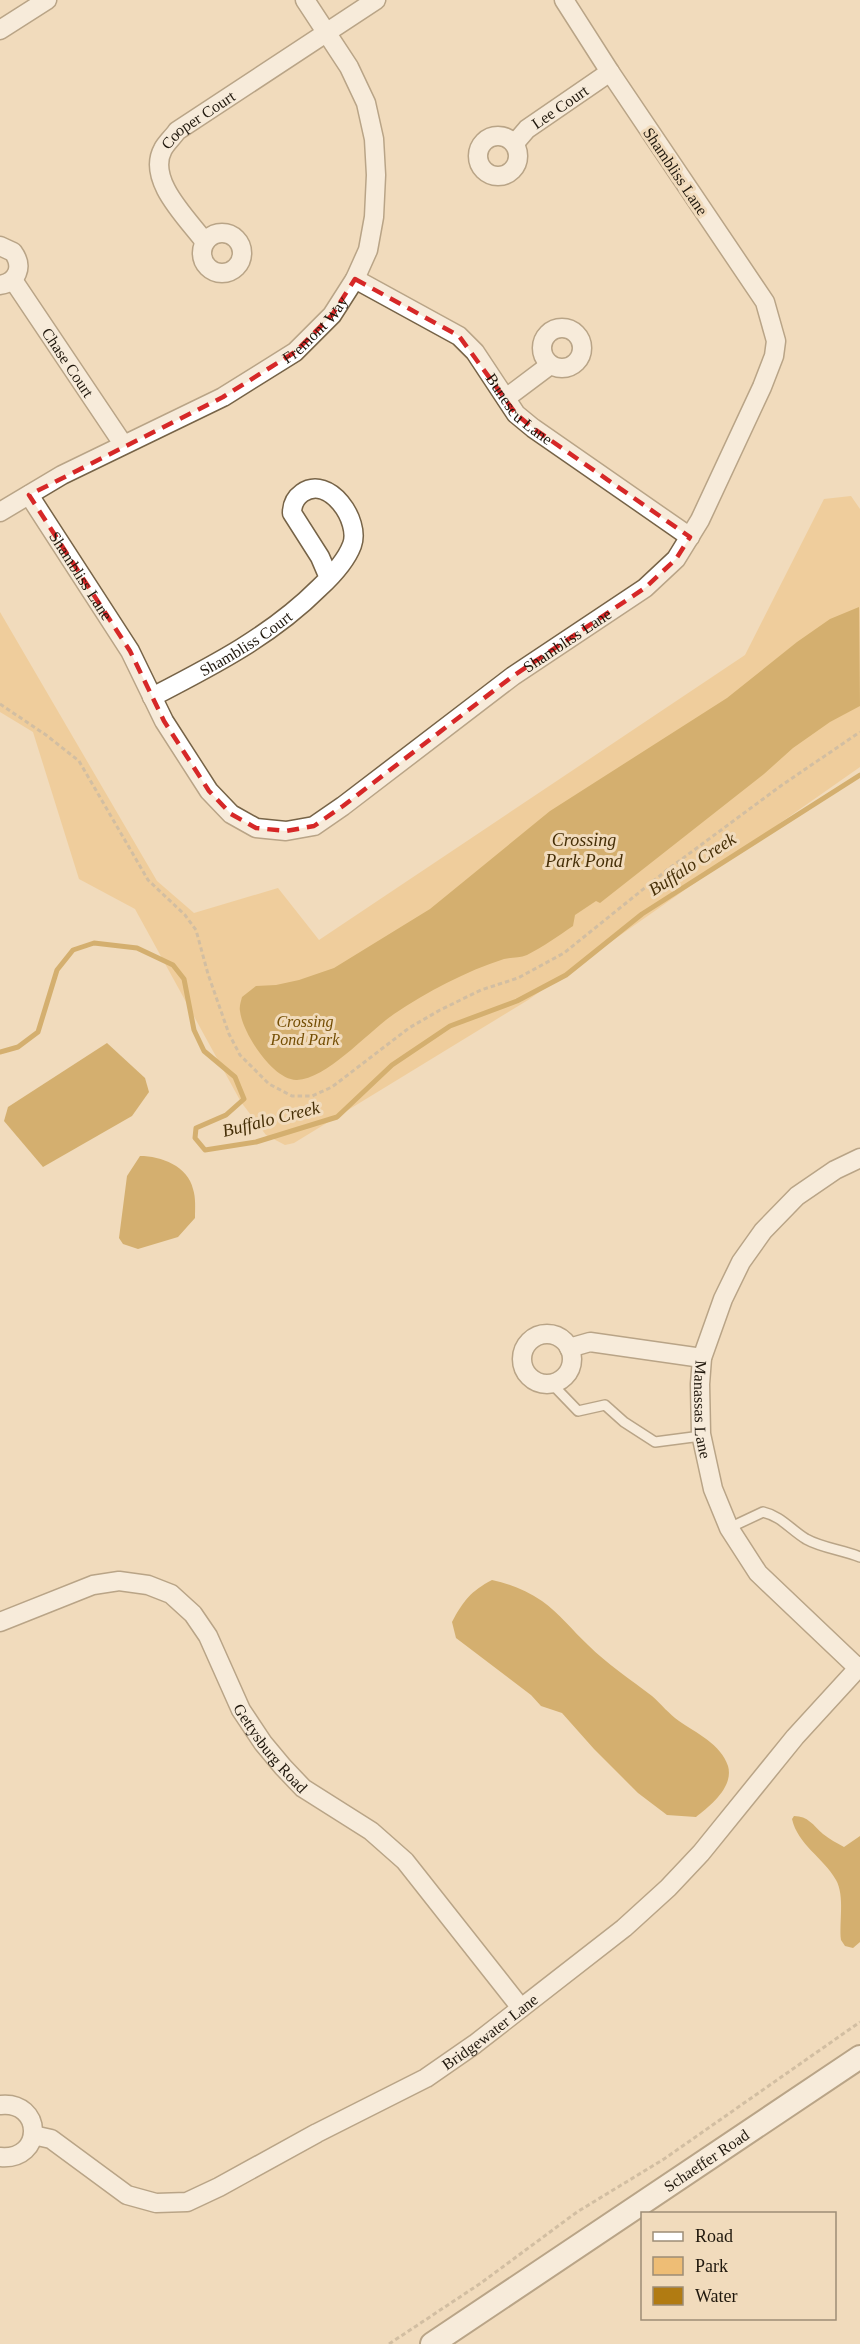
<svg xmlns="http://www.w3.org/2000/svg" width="860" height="2344" font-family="Georgia,serif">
	<rect width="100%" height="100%" fill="#f1dbbc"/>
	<!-- green -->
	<path fill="#eebd75" d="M851 496 860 509V767L528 1000 294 1143 285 1145 266 1135 241 1102 135 909 79 879 33 732 0 712V612L157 881 194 913 278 888 319 940 745 655 824 499Z"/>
	<!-- water -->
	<g fill="#b17b12">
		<path d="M859 607 860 706 830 722 793 748 764 774 600 903 596 901 575 915 573 926C558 936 543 947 527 955 520 958 512 957 504 959 466 971 427 992 394 1014 369 1031 327 1079 297 1080 273 1081 242 1032 240 1011 239 1007 241 1001 242 997L256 986 276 985 299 980 334 968 430 909 550 811 727 698 797 642 830 619Z"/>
		<path d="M107 1043 145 1078 149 1092 132 1116 43 1167 4 1121 8 1107Z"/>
		<path d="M140 1156C161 1156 188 1166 193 1189 196 1198 195 1209 195 1218L178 1237 138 1249 123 1244 119 1238 127 1176Z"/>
		<path d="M492 1580C510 1584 526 1590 542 1601 559 1613 573 1631 588 1645 607 1664 630 1679 652 1696 661 1704 669 1714 679 1721 696 1733 721 1744 728 1766 734 1787 710 1806 696 1817L667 1815 638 1793 594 1749 562 1713 541 1706 531 1695 456 1638 452 1622C463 1601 471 1591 492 1580Z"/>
		<path d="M794 1816C808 1816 813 1825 823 1834 829 1839 837 1843 844 1847L860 1836V1942L853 1948 845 1946 841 1940C839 1922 845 1896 836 1880 823 1857 798 1845 792 1819Z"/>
	</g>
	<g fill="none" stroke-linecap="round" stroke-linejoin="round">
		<!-- stream -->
		<path stroke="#b17b12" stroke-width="5" d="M0 1052 18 1047 38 1032 57 970 73 950 94 943 137 948 173 965 184 979 194 1030 204 1051 235 1077 244 1099 226 1115 196 1128 195 1138 205 1150 256 1142 337 1117 392 1065 450 1026 517 1001 566 975 642 914 860 775"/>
		<defs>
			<g id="service">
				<path d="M552 1384 578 1411 605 1405 624 1422 655 1442 701 1436"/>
				<path d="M729 1528 763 1512C781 1516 791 1530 806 1539 822 1548 843 1550 860 1557"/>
			</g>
			<g id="minor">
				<path d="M0 30 47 0"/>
				<circle cx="498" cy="156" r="20"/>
				<path id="s1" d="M515 143 527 129 610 72"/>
				<circle cx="222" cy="253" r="20"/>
				<path id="s2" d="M205 242C188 219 146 180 163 149 166 143 173 137 177 131L376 0"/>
				<path d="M0 246 13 252C24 267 17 282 0 285"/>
				<path id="s3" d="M355 279 459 336 475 352 516 414 533 428 690 537"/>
				<path id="s4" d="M13 280 123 444"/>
				<circle cx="562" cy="348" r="20"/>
				<path d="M506 398 550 365"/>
				<path id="s5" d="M29 495 130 651 164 721 209 791 231 814 256 828 286 831 314 826 343 806 513 676 645 588 676 559 700 520 762 387 774 356 776 341 765 302 610 72 564 0"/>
				<path id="s6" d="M0 512 62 475 223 397 295 352 332 315 355 279 368 250 374 217 376 175 374 139 366 103 349 67 305 0"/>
				<path id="s7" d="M152 697C212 666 271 636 319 588 332 576 346 561 352 545 361 521 329 474 302 493 295 498 292 504 292 513L320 557 329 578"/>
				<path id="s8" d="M860 1158 835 1170 797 1196 763 1231 741 1262 723 1299 702 1358 700 1384 701 1434 713 1489 729 1528 758 1573 860 1670"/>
				<circle cx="547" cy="1359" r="25"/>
				<path d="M569 1348 590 1342 702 1358"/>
				<path id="s9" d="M0 1622 93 1585 119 1581 148 1585 171 1594 193 1614 208 1636 241 1710 263 1743 283 1767 303 1788 371 1831 405 1861 521 2008"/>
				<path d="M0 2105C43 2100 45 2161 0 2157"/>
				<path id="s10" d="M33 2135 51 2139 127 2195 156 2203 187 2202 219 2187 317 2133 426 2078 475 2044 624 1928 668 1888 701 1853 795 1737 860 1666"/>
			</g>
			<g id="tertiary">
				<path id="s11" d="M432 2344 860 2057"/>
			</g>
		</defs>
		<!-- service casing -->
		<use href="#service" stroke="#766347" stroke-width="12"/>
		<!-- minor casing -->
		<use href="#minor" stroke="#766347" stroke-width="21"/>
		<!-- tertiary casing -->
		<use href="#tertiary" stroke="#766347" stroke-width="26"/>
		<!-- path -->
		<g stroke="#ad9c83" stroke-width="3" stroke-dasharray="4.5 3" stroke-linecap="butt">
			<path d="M0 704 46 735 79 761 148 880 185 915 196 930 208 974 229 1034 240 1055 269 1084 292 1096H312L332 1087 409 1028 440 1010 481 990 518 978 564 953 667 870 782 785 860 732"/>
			<path d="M389 2344 481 2283 577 2212 664 2159 860 2022"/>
		</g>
		<!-- service -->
		<use href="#service" stroke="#fff" stroke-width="9"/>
		<!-- minor -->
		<use href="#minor" stroke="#fff" stroke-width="18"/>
		<!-- tertiary -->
		<use href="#tertiary" stroke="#fff" stroke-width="22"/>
	</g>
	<!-- marked area -->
	<path d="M0 0H860V2344H0ZM355 279 459 336 516 414 533 428 690 537 676 559 645 588 513 676 343 806 314 826 286 831 256 828 231 814 209 791 164 721 130 651 29 495 223 397 295 352 332 315Z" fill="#f1dbbc" fill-opacity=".55" fill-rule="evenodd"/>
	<path fill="none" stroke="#d62828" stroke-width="4.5" stroke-dasharray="12 8" stroke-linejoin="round" d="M355 279 459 336 516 414 533 428 690 537 676 559 645 588 513 676 343 806 314 826 286 831 256 828 231 814 209 791 164 721 130 651 29 495 223 397 295 352 332 315Z"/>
	<g text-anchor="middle" stroke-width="6" stroke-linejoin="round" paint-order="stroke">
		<!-- street labels -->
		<g font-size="16" fill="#20180d" stroke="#f1dbbc">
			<text dy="6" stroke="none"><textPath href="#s1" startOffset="58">Lee Court</textPath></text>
			<text dy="6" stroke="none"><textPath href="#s2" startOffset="154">Cooper Court</textPath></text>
			<text transform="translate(676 171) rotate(56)" y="6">Shambliss Lane</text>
			<text dy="6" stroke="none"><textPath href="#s6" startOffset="366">Fremont Way</textPath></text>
			<text dy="6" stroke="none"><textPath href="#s4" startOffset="99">Chase Court</textPath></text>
			<text dy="6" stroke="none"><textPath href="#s3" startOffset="214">Bunescu Lane</textPath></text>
			<text dy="6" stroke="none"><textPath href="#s5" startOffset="96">Shambliss Lane</textPath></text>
			<text dy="6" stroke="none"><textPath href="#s5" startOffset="780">Shambliss Lane</textPath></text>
			<text dy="6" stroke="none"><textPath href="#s7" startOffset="108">Shambliss Court</textPath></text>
			<text dy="6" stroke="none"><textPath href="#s8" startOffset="316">Manassas Lane</textPath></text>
			<text dy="6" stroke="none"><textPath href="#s9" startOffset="366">Gettysburg Road</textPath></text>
			<text dy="6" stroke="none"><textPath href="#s10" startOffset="522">Bridgewater Lane</textPath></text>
			<text dy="6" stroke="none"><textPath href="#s11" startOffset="330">Schaeffer Road</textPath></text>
		</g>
		<!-- park labels -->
		<g font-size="16" font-style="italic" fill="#744e04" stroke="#f1dbbc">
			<text x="305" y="1027">Crossing<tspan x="305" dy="18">Pond Park</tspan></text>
		</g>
		<!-- water labels -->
		<g font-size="18" font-style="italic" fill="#462f07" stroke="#f1dbbc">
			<text x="584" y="846">Crossing<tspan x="584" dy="21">Park Pond</tspan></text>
			<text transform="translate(692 864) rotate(-33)" y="6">Buffalo Creek</text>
			<text transform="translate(271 1119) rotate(-14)" y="6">Buffalo Creek</text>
		</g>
	</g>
	<!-- legend -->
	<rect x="641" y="2212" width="195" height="108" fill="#f1dbbc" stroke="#9d8d76" stroke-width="1.5"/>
	<rect x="653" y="2232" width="30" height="9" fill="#ffffff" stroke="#9d8d76" stroke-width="1.5"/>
	<text x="695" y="2242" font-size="18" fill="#20180d">Road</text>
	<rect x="653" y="2257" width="30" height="18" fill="#eebd75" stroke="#9d8d76" stroke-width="1.5"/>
	<text x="695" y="2272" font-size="18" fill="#20180d">Park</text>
	<rect x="653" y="2287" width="30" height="18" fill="#b17b12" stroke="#9d8d76" stroke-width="1.5"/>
	<text x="695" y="2302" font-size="18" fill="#20180d">Water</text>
</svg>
